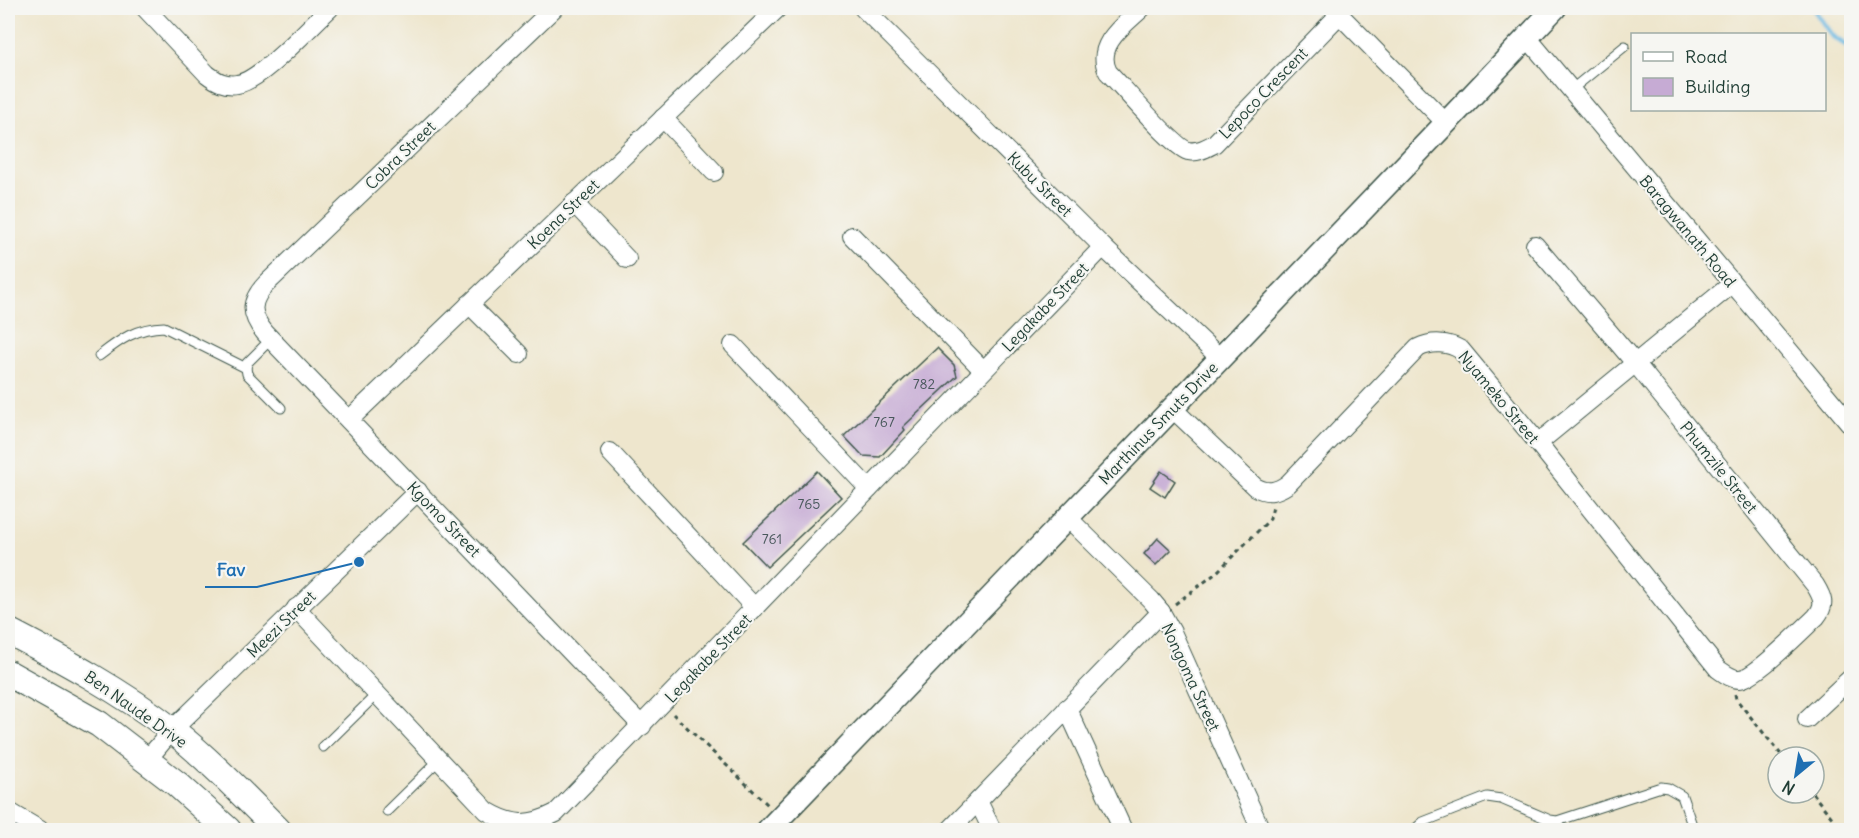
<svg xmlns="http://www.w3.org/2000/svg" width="1859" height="838" font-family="Delius,sans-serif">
	<rect width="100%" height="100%" fill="#f6f6f2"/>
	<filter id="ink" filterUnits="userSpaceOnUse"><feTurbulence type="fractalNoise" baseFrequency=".0167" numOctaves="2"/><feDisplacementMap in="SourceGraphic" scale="12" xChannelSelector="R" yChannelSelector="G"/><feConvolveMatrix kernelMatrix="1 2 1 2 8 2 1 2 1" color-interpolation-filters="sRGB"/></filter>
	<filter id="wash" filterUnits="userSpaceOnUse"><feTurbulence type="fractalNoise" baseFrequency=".008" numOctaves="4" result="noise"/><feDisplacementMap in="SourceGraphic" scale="24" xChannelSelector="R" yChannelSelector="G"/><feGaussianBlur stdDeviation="1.35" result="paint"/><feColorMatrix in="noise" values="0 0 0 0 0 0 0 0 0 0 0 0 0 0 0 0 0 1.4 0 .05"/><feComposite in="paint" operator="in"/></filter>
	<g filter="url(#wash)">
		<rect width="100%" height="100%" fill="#eee6cd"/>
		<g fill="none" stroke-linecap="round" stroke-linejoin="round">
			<!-- stream -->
			<path stroke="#69bae4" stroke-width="4.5" d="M1813 8 1832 36 1852 49"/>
		</g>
		<g id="blocks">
			<!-- building -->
			<g fill="#c6abd4">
				<path d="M937 348 954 365 957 376 903 427 905 430 880 457 863 456 844 436Z"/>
				<path d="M817 471 841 497 767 567 743 542Z"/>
				<path d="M1161 471 1175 481 1165 497 1150 487Z"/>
				<path d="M1158 538 1171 550 1156 565 1144 554Z"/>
			</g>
		</g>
	</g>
	<g filter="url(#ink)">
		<use href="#blocks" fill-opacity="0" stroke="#3e564b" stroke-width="1.5"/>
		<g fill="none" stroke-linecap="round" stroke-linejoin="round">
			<defs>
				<g id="service">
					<path d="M1571 90 1625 46"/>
					<path d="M271 339 247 363 246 368 247 374 281 408"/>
					<path d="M99 356C121 339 136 328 164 327L246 368"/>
					<path d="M323 747 377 694"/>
					<path d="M387 811 439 760"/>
					<path d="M1414 830 1423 822 1487 797 1501 799 1550 820 1557 821 1661 787 1668 788 1682 796 1693 828"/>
				</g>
				<g id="minor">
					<path d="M145 8 207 74C216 81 225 86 237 84 261 81 310 26 330 8"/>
					<path d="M554 8 266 284C249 302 250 314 265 333L642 726"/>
					<path d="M863 8 1103 247 1220 358"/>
					<path d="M1142 8C1125 24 1094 45 1108 72 1123 87 1172 146 1188 151 1198 153 1206 148 1214 144L1340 14"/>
					<path d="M1333 8 1446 123"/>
					<path d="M1526 36 1852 426"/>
					<path d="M663 118 714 172"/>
					<path d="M574 203 627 259"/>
					<path d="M852 236 983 370"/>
					<path d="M469 304 519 354"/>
					<path d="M733 345 869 489"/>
					<path d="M1172 408 1255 487C1268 494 1276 492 1288 484L1418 348C1432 341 1448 342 1461 350L1538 443 1718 669C1724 673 1731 679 1739 679 1754 679 1802 630 1816 617 1826 605 1823 598 1815 585L1636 364 1535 245"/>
					<path d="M349 420 778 8"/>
					<path d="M1538 443 1732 284"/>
					<path d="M610 452 755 608"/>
					<path d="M1068 518 1151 600 1161 612 1172 632 1261 830"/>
					<path d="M296 608 487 811C512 826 529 827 556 813L1103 247"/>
					<path d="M1067 708 1123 830"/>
					<path d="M1807 719 1852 677"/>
					<path d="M147 760 172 730 418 491"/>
					<path d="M978 801 992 830"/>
					<path d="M8 811 40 830"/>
					<path d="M950 830 1161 612"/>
				</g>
				<path id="tertiary" d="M768 830 1446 123 1555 8"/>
				<g id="secondary">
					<path d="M8 631C64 660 121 691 172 730 210 760 244 796 278 830"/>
					<path d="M8 673 99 724 177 784 228 830"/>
				</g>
			</defs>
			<!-- service casing -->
			<use href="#service" stroke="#3e564b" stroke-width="11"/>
			<!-- minor casing -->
			<use href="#minor" stroke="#3e564b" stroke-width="20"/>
			<!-- tertiary casing -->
			<use href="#tertiary" stroke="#3e564b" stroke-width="25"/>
			<!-- secondary casing -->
			<use href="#secondary" stroke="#3e564b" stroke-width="28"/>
			<!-- path -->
			<g stroke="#3e564b" stroke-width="3" stroke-dasharray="4.5 4.5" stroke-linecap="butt">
				<path d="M1175 604 1215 574 1270 519 1273 507"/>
				<path d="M1735 694 1736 699 1783 757"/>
				<path d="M673 714 768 805"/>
				<path d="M1812 793 1842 830"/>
			</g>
			<!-- service -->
			<use href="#service" stroke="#fff" stroke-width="9"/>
			<!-- minor -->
			<use href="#minor" stroke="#fff" stroke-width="18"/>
			<!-- tertiary -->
			<use href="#tertiary" stroke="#fff" stroke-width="22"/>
			<!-- secondary -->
			<use href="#secondary" stroke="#fff" stroke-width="26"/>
		</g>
	</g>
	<g text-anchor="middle" stroke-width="4.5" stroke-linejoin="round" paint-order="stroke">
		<!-- number labels -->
		<g font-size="14" fill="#49585c">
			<text x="924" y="389">782</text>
			<text x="884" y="427">767</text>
			<text x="809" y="509">765</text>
			<text x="772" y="544">761</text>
		</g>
		<!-- street labels -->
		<g font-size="16" fill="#1f3d34" stroke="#f6f6f2">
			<text transform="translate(1263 93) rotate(-46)" y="6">Lepoco Crescent</text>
			<text transform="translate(400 155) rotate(-44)" y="6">Cobra Street</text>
			<text transform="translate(1040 184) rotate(45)" y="6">Kubu Street</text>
			<text transform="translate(563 214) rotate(-44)" y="6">Koena Street</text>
			<text transform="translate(1688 231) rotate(50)" y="6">Baragwanath Road</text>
			<text transform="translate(1045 307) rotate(-46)" y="6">Legakabe Street</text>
			<text transform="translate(1499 397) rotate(50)" y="6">Nyameko Street</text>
			<text transform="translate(1158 423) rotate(-46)" y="6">Marthinus Smuts Drive</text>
			<text transform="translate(1719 467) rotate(51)" y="6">Phumzile Street</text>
			<text transform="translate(444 519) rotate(46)" y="6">Kgomo Street</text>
			<text transform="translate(281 624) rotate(-44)" y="6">Meezi Street</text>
			<text transform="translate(708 658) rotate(-46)" y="6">Legakabe Street</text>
			<text transform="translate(1191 677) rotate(65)" y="6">Nongoma Street</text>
			<text transform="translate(136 709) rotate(35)" y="6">Ben Naude Drive</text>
		</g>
	</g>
	<!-- callouts -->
	<path fill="none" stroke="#1f6fb2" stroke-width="2" d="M359 562L257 587H205"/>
	<circle fill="#1f6fb2" stroke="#f6f6f2" stroke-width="2" cx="359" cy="562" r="6"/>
	<g font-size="18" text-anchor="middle" font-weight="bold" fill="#1f6fb2" stroke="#f6f6f2" stroke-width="4.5" stroke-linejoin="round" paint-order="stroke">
		<text x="231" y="576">Fav</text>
	</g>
	<!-- margin -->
	<rect width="1859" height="838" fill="none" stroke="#f6f6f2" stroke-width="30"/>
	<!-- legend -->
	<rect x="1631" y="33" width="195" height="78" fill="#f6f6f2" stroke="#a0aca6" stroke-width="1.5"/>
	<rect x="1643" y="52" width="30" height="9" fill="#ffffff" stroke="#a0aca6" stroke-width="1.5"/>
	<text x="1685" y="63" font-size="18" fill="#1f3d34">Road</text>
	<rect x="1643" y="78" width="30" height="18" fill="#c6abd4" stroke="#a0aca6" stroke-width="1.5"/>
	<text x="1685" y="93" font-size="18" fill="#1f3d34">Building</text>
	<!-- north arrow -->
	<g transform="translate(1796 775) rotate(210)"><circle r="28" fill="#f6f6f2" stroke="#a0aca6" stroke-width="1.5"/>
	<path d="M0-4.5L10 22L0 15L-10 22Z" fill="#1f6fb2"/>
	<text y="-9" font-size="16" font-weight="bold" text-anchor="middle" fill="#1f3d34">N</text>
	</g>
</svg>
